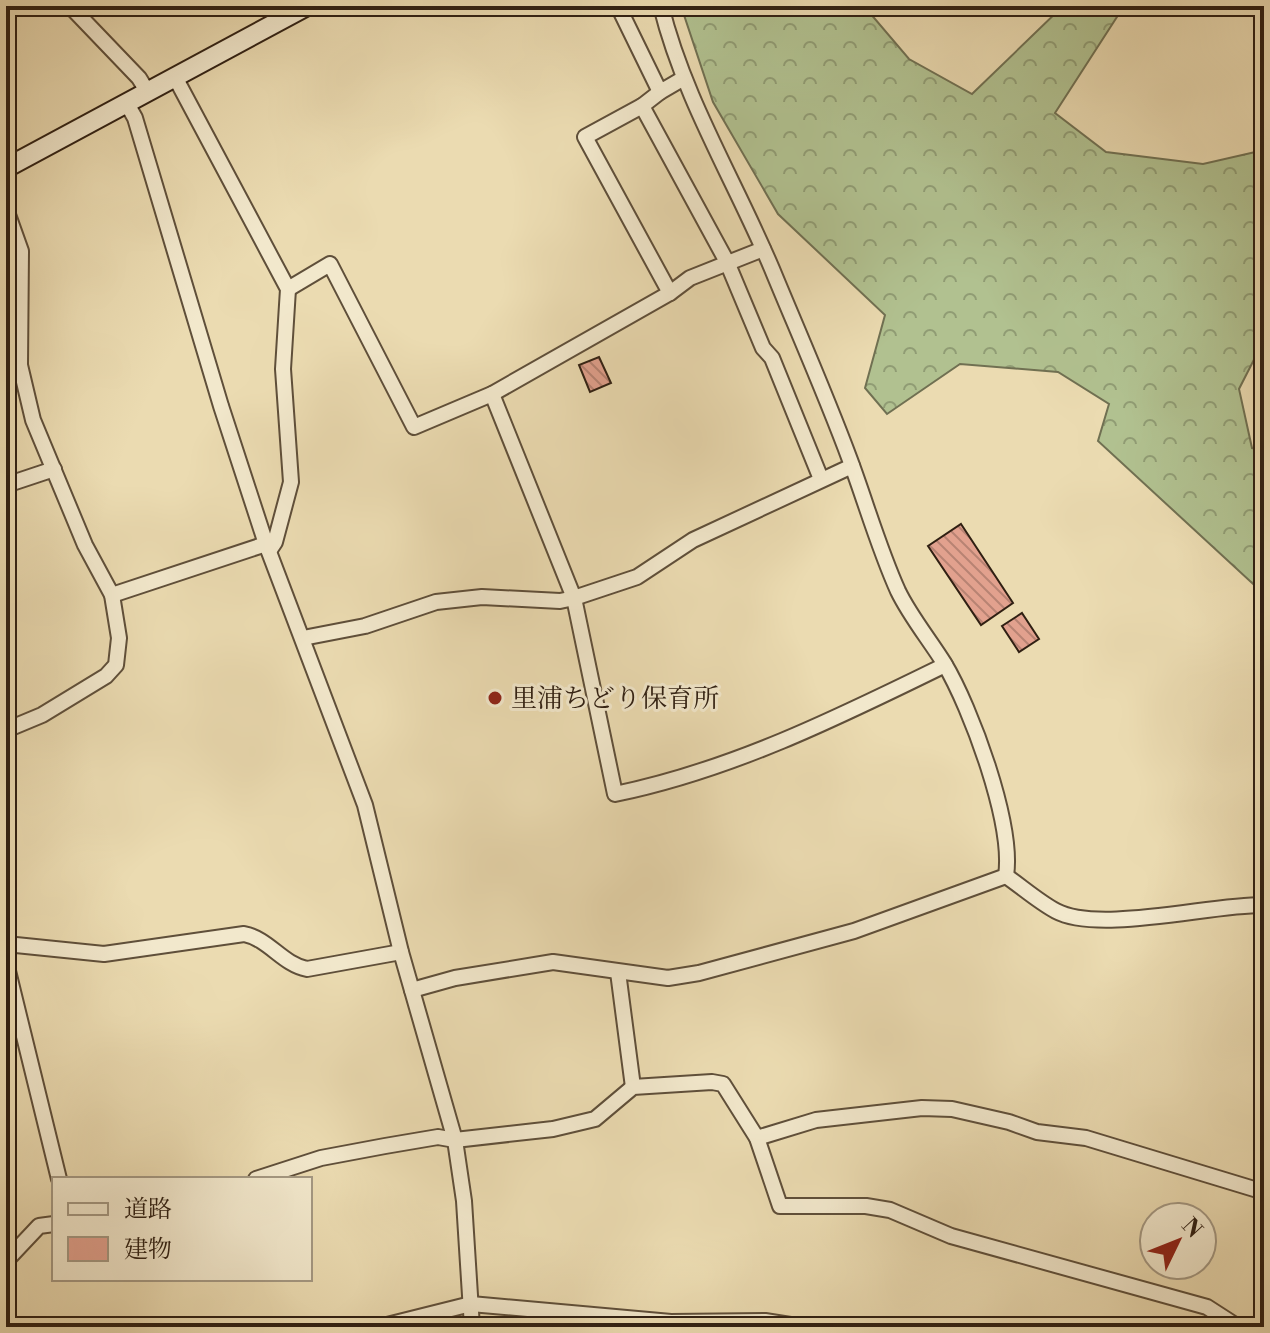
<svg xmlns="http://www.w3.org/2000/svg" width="1270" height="1333" font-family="'Libre Bodoni','Noto Serif JP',serif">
	<defs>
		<pattern id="forest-crowns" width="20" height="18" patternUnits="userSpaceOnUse" patternTransform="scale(2)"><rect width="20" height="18" fill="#b1c190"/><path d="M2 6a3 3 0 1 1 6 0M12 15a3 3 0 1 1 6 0" fill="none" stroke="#909c74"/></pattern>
		<pattern id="building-back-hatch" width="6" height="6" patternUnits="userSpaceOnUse" patternTransform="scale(2)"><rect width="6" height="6" fill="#e2a18e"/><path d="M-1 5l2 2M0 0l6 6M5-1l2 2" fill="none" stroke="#b88373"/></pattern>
	</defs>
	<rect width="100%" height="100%" fill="#ebdbb1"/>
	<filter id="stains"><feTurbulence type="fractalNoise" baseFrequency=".0025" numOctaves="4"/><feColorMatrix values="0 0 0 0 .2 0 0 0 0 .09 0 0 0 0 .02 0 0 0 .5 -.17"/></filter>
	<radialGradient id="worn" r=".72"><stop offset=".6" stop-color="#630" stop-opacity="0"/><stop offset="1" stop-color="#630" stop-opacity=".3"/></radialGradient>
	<!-- forest -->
	<path fill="url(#forest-crowns)" stroke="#707052" stroke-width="2" d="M681 6H864L909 59 972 94 1063 6H1124L1055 113 1106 152 1203 164 1264 150V340L1239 389 1252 448 1264 450V594L1098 441 1109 404 1058 372 960 364 887 414 865 388 885 315 778 214 713 102Z"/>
	<!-- building -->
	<g fill="url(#building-back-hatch)" stroke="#302013" stroke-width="2">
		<path d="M599 357 611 383 590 392 579 365Z"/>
		<path d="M961 524 1013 603 981 625 928 546Z"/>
		<path d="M1022 613 1039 639 1019 652 1002 626Z"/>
	</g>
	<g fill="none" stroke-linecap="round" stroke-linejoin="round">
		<defs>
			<g id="street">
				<path d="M70 6 139 78 147 91"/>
				<path d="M618 6 660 92 684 78"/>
				<path d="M175 77 288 289 283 369 291 482 275 542 269 551"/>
				<path d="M660 92 642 106 727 262 763 348 772 358 821 479"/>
				<path d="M126 102 135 118 221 406 266 544 365 805 401 952 455 1140 464 1201 472 1327"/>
				<path d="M642 106 585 137 670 293"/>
				<path d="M6 209 21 251 20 365 33 420 85 545 112 595 119 638 116 665 106 676 42 715 6 730"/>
				<path d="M288 289 330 264 414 427 492 394 670 293 690 278 763 249"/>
				<path d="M492 394 574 598 615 794C732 770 839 717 945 665"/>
				<path d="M6 485 54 469"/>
				<path d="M112 595 266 544"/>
				<path d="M303 638 365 626 436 602 482 597 560 601 574 598 637 577 693 540 852 466"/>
				<path d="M1006 876C1022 887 1039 902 1056 911 1099 934 1213 904 1264 905"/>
				<path d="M6 944 104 954 244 934C269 939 282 964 307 969L401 952"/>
				<path d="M6 946 8 971 59 1179"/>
				<path d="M618 972 633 1087"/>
				<path d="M412 990 455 978 553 962 668 978 699 973 854 931 1006 876C1014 824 971 708 944 663 929 639 910 616 898 591 879 549 866 503 850 460 826 395 798 332 772 269 735 181 684 99 661 6"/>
				<path d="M757 1138 816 1120 922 1108 952 1109 1009 1122 1037 1132 1086 1138 1264 1192"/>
				<path d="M256 1179 321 1158 385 1146 438 1137 455 1140 553 1129 595 1119 633 1087 712 1082 723 1084 757 1138 780 1206H866L890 1210 951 1236 1207 1307 1238 1327"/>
				<path d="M6 1261 39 1226 54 1224"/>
				<path d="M379 1327 471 1304 671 1322 765 1321 803 1327"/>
			</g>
			<path id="secondary" d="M6 168 307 6"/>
		</defs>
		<!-- street casing -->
		<use href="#street" stroke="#5f4f3a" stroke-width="18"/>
		<!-- secondary casing -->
		<use href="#secondary" stroke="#302013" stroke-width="22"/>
		<!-- street -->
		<use href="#street" stroke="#f2e8cc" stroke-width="14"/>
		<!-- secondary -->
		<use href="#secondary" stroke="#f2e8cc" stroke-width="18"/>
	</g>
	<!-- markers -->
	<circle fill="#8f2418" stroke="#f2e8cc" stroke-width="3" cx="495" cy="698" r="8"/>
	<g text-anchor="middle" stroke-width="6" stroke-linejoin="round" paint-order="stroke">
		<!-- poi labels -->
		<g font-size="26" fill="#302013" stroke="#f2e8cc" text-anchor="start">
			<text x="511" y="707">里浦ちどり保育所</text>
		</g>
	</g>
	<!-- margin -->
	<rect width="1270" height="1333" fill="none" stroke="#ebdbb1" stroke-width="32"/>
	<rect x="8" y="8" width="1254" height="1317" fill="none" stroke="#302013" stroke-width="4"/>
	<rect x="16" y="16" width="1238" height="1301" fill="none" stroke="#302013" stroke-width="2"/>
	<!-- legend -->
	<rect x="52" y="1177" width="260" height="104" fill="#f2e8cc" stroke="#a49882" stroke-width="2"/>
	<rect x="68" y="1203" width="40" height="12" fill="#f2e8cc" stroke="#a49882" stroke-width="2"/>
	<text x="124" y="1217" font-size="24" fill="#302013">道路</text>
	<rect x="68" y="1237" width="40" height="24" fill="#e2a18e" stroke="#a49882" stroke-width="2"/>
	<text x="124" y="1257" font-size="24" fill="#302013">建物</text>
	<!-- north arrow -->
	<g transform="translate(1178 1241) rotate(47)"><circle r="38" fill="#f2e8cc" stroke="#a49882" stroke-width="2"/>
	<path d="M0-6L14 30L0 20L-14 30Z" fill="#8f2418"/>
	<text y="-12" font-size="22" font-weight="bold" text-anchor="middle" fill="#302013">N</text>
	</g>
	<rect width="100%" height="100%" filter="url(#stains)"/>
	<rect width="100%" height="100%" fill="url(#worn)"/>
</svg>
